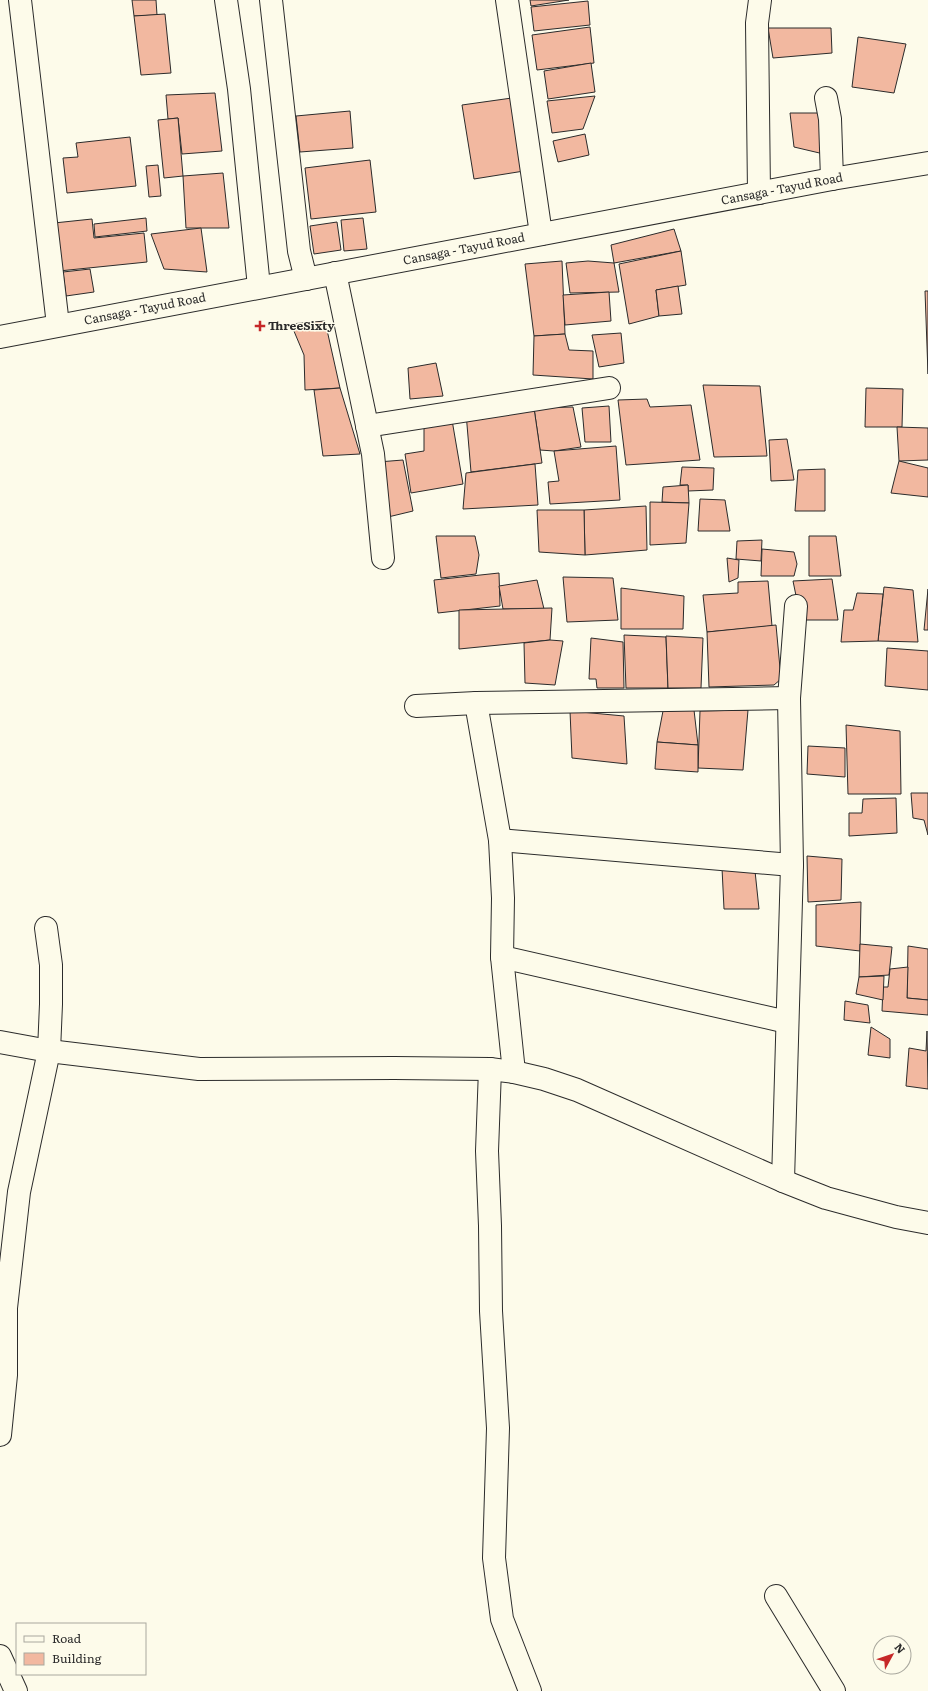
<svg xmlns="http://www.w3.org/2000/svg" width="928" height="1691" font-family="Literata,serif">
	<rect width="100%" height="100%" fill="#fdfbea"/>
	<!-- building -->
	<g fill="#f2b8a0" stroke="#2b2b2b">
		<path d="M132 0H156L157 15 134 16Z"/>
		<path d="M530 0H569L531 6Z"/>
		<path d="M588 1 590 25 534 31 531 7Z"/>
		<path d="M165 14 171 73 141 75 134 16Z"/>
		<path d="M590 27 594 63 537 70 532 35Z"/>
		<path d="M768 28H831L832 53 773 58Z"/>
		<path d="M858 37 906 44 894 93 852 87Z"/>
		<path d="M591 63 595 92 548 99 544 71Z"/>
		<path d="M215 93 222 151 182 154 178 118 168 119 166 95Z"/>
		<path d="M595 96 583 129 552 133 547 101Z"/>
		<path d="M512 98 524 171 474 179 462 105Z"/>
		<path d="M350 111 353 148 300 152 296 116Z"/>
		<path d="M790 113H826L828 155 794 147Z"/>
		<path d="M178 118 183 176 164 178 158 120Z"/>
		<path d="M585 134 589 155 558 162 553 141Z"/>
		<path d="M130 137 136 186 67 193 63 158 78 157 76 143Z"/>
		<path d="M370 160 376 212 311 219 305 168Z"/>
		<path d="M158 165 161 196 149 197 146 166Z"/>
		<path d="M223 173 229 228H186L183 176Z"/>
		<path d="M146 218 147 231 95 237 94 224Z"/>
		<path d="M363 218 367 249 344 251 341 220Z"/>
		<path d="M92 219 94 238 144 233 147 262 59 271 54 223Z"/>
		<path d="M337 222 341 250 314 254 310 226Z"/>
		<path d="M201 228 207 272 164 269 151 234Z"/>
		<path d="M674 229 681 251 614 263 611 245Z"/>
		<path d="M681 251 686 285 656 290 659 316 629 324 619 264Z"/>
		<path d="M562 261 565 334 534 336 525 264Z"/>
		<path d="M588 261 614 263 619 292 570 293 566 263Z"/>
		<path d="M90 269 94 292 66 296 63 272Z"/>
		<path d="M678 286 682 314 659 316 656 290Z"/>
		<path d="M925 291H928V374Z"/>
		<path d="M609 292 611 321 565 325 563 295Z"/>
		<path d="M325 321 340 388 305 390 304 355 291 324Z"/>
		<path d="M621 333 624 363 599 367 592 335Z"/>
		<path d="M565 334 569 350 593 351V379L533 375 534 336Z"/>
		<path d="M436 363 443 396 410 399 408 368Z"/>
		<path d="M703 385 760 386 767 456 714 457Z"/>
		<path d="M340 388 360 454 323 456 314 390Z"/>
		<path d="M866 388 903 389 902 427H865Z"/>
		<path d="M647 399 650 407 691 405 700 460 626 465 618 400Z"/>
		<path d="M609 406 611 442H585L582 408Z"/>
		<path d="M573 407 581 447 554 451 540 450 534 408Z"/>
		<path d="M534 408 542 463 471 472 466 413Z"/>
		<path d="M452 420 463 484 411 493 405 454 424 451V424Z"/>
		<path d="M897 427 928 428V460L899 461Z"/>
		<path d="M787 439 794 480 771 481 769 440Z"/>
		<path d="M616 446 620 500 550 504 548 482 559 481 554 451Z"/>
		<path d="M403 460 413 511 388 517 378 462Z"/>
		<path d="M899 461 928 468V497L891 493Z"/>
		<path d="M535 464 538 505 463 509 466 473Z"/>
		<path d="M682 467 714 468 713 490 688 491V485H680Z"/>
		<path d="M825 469V511H795L798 470Z"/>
		<path d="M688 485 689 503 662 502 663 487Z"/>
		<path d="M700 499 725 500 730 531H698Z"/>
		<path d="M650 502 689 503 686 543 650 545Z"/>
		<path d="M646 506 647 550 585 555 584 510Z"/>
		<path d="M537 510H584L585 555 539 552Z"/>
		<path d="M436 536H475L479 555 476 574 441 578Z"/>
		<path d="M809 536H836L841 576H809Z"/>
		<path d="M762 540 761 561 736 559 737 541Z"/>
		<path d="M762 549 794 552 797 564 794 576H761Z"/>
		<path d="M727 558 739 560 738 578 729 582Z"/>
		<path d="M499 573 500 606 438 613 434 580Z"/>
		<path d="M563 577 613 578 618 620 567 622Z"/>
		<path d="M832 579 838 620H801L793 581Z"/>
		<path d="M537 580 544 609H503L499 586Z"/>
		<path d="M768 581 772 626 707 632 703 595 738 593V582Z"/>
		<path d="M884 587 913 590 918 642 878 641Z"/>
		<path d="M621 588 684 596 683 629H621Z"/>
		<path d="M928 589V630H924Z"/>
		<path d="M857 593 883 594 878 641 841 642 844 610H853Z"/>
		<path d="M552 608 550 640 459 649V610Z"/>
		<path d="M776 625 781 679 774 685 709 687 707 632Z"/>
		<path d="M624 635 666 637 668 688H626Z"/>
		<path d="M666 636 703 638 701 688H668Z"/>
		<path d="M591 638 623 642 624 688H597L596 679H589Z"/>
		<path d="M550 640 563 641 555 685 525 683 524 643Z"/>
		<path d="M887 648 928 651V690L885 686Z"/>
		<path d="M694 710 698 745 657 742 663 711Z"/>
		<path d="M748 710 743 770 698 768 700 711Z"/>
		<path d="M570 711 624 716 627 764 572 758Z"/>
		<path d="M846 725 900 731 901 794H848Z"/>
		<path d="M657 742 698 745V772L655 769Z"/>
		<path d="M808 746 845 748V777L807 774Z"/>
		<path d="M911 793H928V835L924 820 913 818Z"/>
		<path d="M896 798 897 833 849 836V813H862L863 799Z"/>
		<path d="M807 856 842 859 841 900 808 902Z"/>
		<path d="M722 868 755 871 759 909H724Z"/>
		<path d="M861 902 860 951 816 946V905Z"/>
		<path d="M860 944 892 947 889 975 859 977Z"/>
		<path d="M908 946 928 949V1000L907 998Z"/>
		<path d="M908 967 907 998 928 1000V1015L882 1011 883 987H888L890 969Z"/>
		<path d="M884 976 883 1000 856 994 859 977Z"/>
		<path d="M845 1001 868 1005 870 1023 844 1020Z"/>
		<path d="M871 1027 890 1039V1058L868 1055Z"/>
		<path d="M927 1031 928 1089 906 1086 909 1048 926 1051Z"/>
	</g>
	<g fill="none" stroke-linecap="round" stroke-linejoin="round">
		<defs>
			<g id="minor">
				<path d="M20 0 58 325"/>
				<path d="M226 0 239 89 259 287"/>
				<path d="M271 0 299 251 306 279"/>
				<path d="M507 0 541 234"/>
				<path d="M826 98 830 119 832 179"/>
				<path d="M759 193 757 23 760 0"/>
				<path d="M335 273 373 454 383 558"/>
				<path d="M367 426 609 388"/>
				<path d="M476 703 500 840 503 898 502 957 514 1072"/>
				<path d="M416 706 476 703 789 698"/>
				<path d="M500 840 792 865"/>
				<path d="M502 957 787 1022"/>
				<path d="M0 1042 49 1051 199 1069 394 1068 490 1069 514 1072 544 1079 577 1090 783 1181 826 1198 896 1217 928 1223"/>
				<path d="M490 1069 487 1151 490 1226 491 1311 498 1428 494 1558 502 1619 530 1691"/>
				<path d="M783 1181 792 865 789 698 796 606"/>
				<path d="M0 1435 6 1375V1308L19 1192 49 1051 51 1004V965L46 928"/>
				<path d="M776 1596 834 1691"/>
				<path d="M0 1656 16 1691"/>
			</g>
			<path id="highway" d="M0 337 832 179 928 163"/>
		</defs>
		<!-- minor casing -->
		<use href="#minor" stroke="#2b2b2b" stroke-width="24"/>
		<!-- highway casing -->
		<use href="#highway" stroke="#2b2b2b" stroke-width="24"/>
		<!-- minor -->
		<use href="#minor" stroke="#fdfbea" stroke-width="22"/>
		<!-- highway -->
		<use href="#highway" stroke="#fdfbea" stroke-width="22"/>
	</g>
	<!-- markers -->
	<path fill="#c62828" stroke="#fdfbea" stroke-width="1.5" d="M258 320h4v4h4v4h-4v4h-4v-4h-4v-4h4z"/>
	<g text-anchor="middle" stroke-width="3" stroke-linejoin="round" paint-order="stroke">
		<!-- street labels -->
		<g font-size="12" fill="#2b2b2b" stroke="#fdfbea">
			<text transform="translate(782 189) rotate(-11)" y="4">Cansaga - Tayud Road</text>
			<text transform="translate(464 249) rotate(-11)" y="4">Cansaga - Tayud Road</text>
			<text transform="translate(145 309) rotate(-11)" y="4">Cansaga - Tayud Road</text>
		</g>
		<!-- poi labels -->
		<g font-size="12" font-weight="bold" fill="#2b2b2b" stroke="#fdfbea" text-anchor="start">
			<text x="268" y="330">ThreeSixty</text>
		</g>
	</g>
	<!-- legend -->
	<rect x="16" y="1623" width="130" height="52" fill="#fdfbea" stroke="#a9a89e"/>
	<rect x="24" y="1636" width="20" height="6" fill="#fdfbea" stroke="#a9a89e"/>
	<text x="52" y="1643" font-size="12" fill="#2b2b2b">Road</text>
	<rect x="24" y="1653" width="20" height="12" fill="#f2b8a0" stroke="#a9a89e"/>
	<text x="52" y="1663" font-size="12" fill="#2b2b2b">Building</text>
	<!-- north arrow -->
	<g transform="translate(892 1655) rotate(50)"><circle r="19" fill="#fdfbea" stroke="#a9a89e"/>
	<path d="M0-3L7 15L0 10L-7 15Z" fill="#c62828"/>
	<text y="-6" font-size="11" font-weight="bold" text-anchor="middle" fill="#2b2b2b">N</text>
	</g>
</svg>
